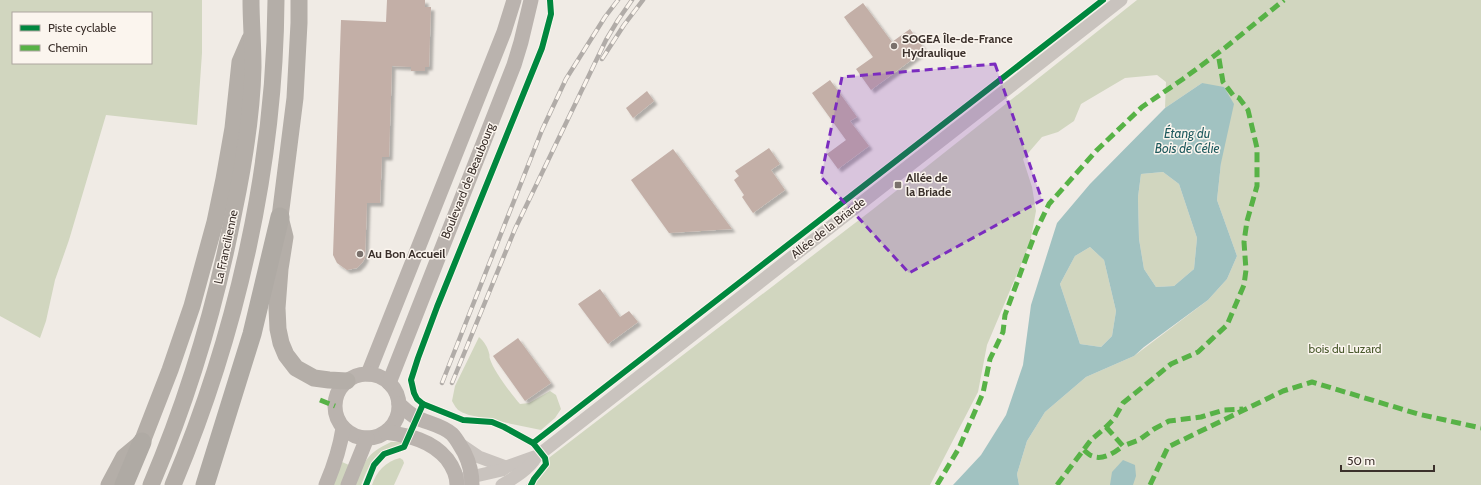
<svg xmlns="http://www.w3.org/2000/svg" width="1481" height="485" font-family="Cabin,sans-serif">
	<defs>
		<filter id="shadow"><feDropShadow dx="3.5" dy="3.5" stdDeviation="1" flood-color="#0004"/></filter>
	</defs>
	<rect width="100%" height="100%" fill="#f0ebe5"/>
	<!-- green -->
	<g fill="#d1d6bf" fill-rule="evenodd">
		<path d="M0 0H202V53L197 125 106 115 69 240 55 280 46 321 40 338 0 316ZM13 13H151V63H13Z"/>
		<path d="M1137 0H1481V485H1019L1017 474 1027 441 1045 412 1086 377 1134 356 1208 300 1227 279 1237 256 1217 200 1221 163 1202 83 1165 108 1166 82 1157 75 1125 78 1081 104 1074 121 1058 132 1042 137 1023 159 1032 187 1036 211 1030 243 987 345 978 392 930 485H526L550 457 872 210Z"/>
		<path d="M1163 172 1179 184 1197 238 1194 269 1174 286 1156 287 1144 269 1139 239 1138 197 1141 174Z"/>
		<path d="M1090 247 1104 260 1116 311 1112 336 1101 347 1080 344 1060 284 1075 256Z"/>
		<path d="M479 337C484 341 488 348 489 353 490 355 489 357 490 359 493 370 512 395 520 404L529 403 550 391 556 395 561 409 555 418 541 430 469 415C458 411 457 410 452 401L455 386Z"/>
		<path d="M391 442H403V444C373 455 373 456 361 485H355C365 460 366 454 391 442Z"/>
		<path d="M400 458 403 460 404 463 394 485H372C376 472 386 461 400 458Z"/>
		<path d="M342 462 349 465 341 485H333Z"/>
	</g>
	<!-- water -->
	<g fill="#a1c2c1" fill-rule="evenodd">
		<path d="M1202 83 1224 87 1234 104 1221 163 1217 200 1237 256 1227 279 1208 300 1144 347 1134 356 1086 377 1045 412 1027 441 1017 474 1019 485H953L981 455 1006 415 1023 365 1031 305 1057 223 1090 184 1165 108ZM1163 172 1179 184 1197 238 1194 269 1174 286 1156 287 1144 269 1139 239 1138 197 1141 174ZM1090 247 1104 260 1116 311 1112 336 1101 347 1080 344 1060 284 1075 256Z"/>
		<path d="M1123 460 1135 465 1136 476 1133 485H1110L1112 472Z"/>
	</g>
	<!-- building -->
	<g fill="#c3afa7" filter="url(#shadow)">
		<path d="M387 0H425V7H431L429 67H425V71H411V67L392 66 389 157H382L380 203H367L365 258 362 263 357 268 347 270 337 263 333 255 341 20 386 22Z"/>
		<path d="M863 3 892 42 910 29 925 50 871 90 856 69 873 57 844 17Z"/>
		<path d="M830 80 857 117 850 121 869 146 838 169 827 154 846 140 812 93Z"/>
		<path d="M647 91 654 101 633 118 626 108Z"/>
		<path d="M769 148 780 164 771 170 785 190 753 213 742 197 744 195 734 180 739 176 735 171Z"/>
		<path d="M673 149 732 229 669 233 631 180Z"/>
		<path d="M600 289 620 317 629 311 638 322 608 344 578 304Z"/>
		<path d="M518 338 551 383 525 401 493 356Z"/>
	</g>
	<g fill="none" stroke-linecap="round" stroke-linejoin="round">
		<!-- tertiary -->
		<g stroke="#c9c3be" stroke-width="13">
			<path d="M460 444 479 457 506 467"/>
			<path d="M462 479 502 470 506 467 534 457"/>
			<path d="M502 485C514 478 529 469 536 457L1121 0"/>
		</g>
		<!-- secondary -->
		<g stroke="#bab3ae" stroke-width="15">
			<path d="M368 374 504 32 514 0"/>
			<circle cx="367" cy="406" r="32"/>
			<path d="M389 383 514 65 521 42 531 0"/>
			<path d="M399 404C404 409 409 413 415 417 427 423 442 425 452 434 457 439 460 446 464 452 469 462 472 474 472 485"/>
			<path d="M386 432C410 436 431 440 447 459 453 467 457 476 457 485"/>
			<path d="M326 485C334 466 340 448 343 428"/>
			<path d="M348 485 367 438"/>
		</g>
		<!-- trunk -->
		<g stroke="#b4aea8" stroke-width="17">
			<path d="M299 0V23L295 98 280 217 285 237 280 269 277 308 278 329 281 343 286 355 296 368 314 378 329 380 347 381"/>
			<path d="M109 485 124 457 142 442 170 370 192 306 215 222 224 179 233 128 240 62 250 39"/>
			<path d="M151 485C189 396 216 305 234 211 244 163 252 115 253 67 253 44 251 22 251 0"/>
			<path d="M173 485C237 333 275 165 276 0"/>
		</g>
		<!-- motorway -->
		<g stroke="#afaaa4" stroke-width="19">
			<path d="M124 485 142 442"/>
			<path d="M205 485 252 334 280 217"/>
		</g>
		<defs>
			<g id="rail">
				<path d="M602 59 624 25 643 0"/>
				<path d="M442 383 542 130 566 79 605 17 618 0"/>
				<path d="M452 383 515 229 606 40 618 20 632 0"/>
			</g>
		</defs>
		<!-- rail casing -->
		<use href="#rail" stroke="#b1aca8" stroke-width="4.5"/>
		<!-- rail -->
		<use href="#rail" stroke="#fbf5ee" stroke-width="3" stroke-dasharray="9" stroke-linecap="butt"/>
		<!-- quiet -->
		<g stroke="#57b246" stroke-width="5" stroke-dasharray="10 5" stroke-linecap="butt">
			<path d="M320 400 335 406"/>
			<path d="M1106 427 1123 446 1139 440 1154 429 1169 421 1201 417 1224 410 1243 409"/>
			<path d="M1084 450C1086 452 1089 455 1092 456 1103 461 1115 452 1123 446"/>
			<path d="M937 485 959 448 983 393 990 359 1003 332 1005 315 1036 231 1049 204 1097 150 1142 107 1183 79 1226 47 1284 0"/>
			<path d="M1057 485 1091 440 1106 427 1114 419 1123 403 1171 364 1198 352 1227 325 1244 285 1246 270 1244 242 1247 221 1257 186V148L1248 110 1239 98 1233 95 1223 82 1218 53"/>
			<path d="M1150 485 1168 447 1283 391 1312 382 1418 414 1481 428"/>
		</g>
		<defs>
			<g id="cycleway">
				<path d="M533 443 1103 0"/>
				<path d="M366 485 374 465 384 454 404 447 423 404"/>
				<path d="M531 485 534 479 546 464 545 458 533 443 504 427 492 422 463 420 423 404 417 399 414 393 411 380 418 358 437 307 542 48 551 14 550 0"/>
			</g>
		</defs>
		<!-- cycleway casing -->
		<use href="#cycleway" stroke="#fbf5ee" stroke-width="8"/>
		<!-- cycleway -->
		<use href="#cycleway" stroke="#00873e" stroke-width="6"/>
	</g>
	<!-- marked area -->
	<path fill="#7b2cbf" fill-opacity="0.2" stroke="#7b2cbf" stroke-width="3" stroke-dasharray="8 5" stroke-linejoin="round" d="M995 64 1042 200 909 273 821 177 842 77Z"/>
	<!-- markers -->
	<g fill="#7a716c" stroke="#fbf5ee" stroke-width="1.5">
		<circle cx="894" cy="46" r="4"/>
		<rect x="894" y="181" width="8" height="8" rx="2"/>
		<circle cx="360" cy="254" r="4"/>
	</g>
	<g text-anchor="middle" stroke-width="3" stroke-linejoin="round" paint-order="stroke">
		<!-- poi labels -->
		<g font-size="12" font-weight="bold" fill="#3b302b" stroke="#fbf5ee" text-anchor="start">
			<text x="902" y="43">SOGEA Île-de-France<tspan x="902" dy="14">Hydraulique</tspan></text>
			<text x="906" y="182">Allée de<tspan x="906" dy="14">la Briade</tspan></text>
			<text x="368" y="258">Au Bon Accueil</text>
		</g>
		<!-- street labels -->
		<g font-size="12" fill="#3b302b" stroke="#fbf5ee">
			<text transform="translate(468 181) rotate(-68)" y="4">Boulevard de Beaubourg</text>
			<text transform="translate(828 228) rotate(-38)" y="4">Allée de la Briarde</text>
			<text transform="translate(226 247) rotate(-78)" y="4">La Francilienne</text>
		</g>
		<!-- park labels -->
		<g font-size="12" fill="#4a5a2e" stroke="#fbf5ee">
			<text x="1345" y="353">bois du Luzard</text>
		</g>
		<!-- water labels -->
		<g font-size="13" font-style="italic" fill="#1f5a5e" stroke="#fbf5ee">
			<text x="1187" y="138">Étang du<tspan x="1187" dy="15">Bois de Célie</tspan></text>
		</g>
	</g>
	<!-- legend -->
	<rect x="12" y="12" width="140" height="52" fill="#fbf5ee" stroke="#aea6a0"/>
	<rect x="20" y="25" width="20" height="6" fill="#00873e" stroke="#aea6a0"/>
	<text x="48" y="32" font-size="12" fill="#3b302b">Piste cyclable</text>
	<rect x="20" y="45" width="20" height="6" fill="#57b246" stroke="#aea6a0"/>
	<text x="48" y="52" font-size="12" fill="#3b302b">Chemin</text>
	<!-- scale -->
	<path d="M1341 465v6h93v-6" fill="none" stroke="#3b302b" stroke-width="2"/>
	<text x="1347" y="465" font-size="12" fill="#3b302b" stroke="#fbf5ee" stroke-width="3" paint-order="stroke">50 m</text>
</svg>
